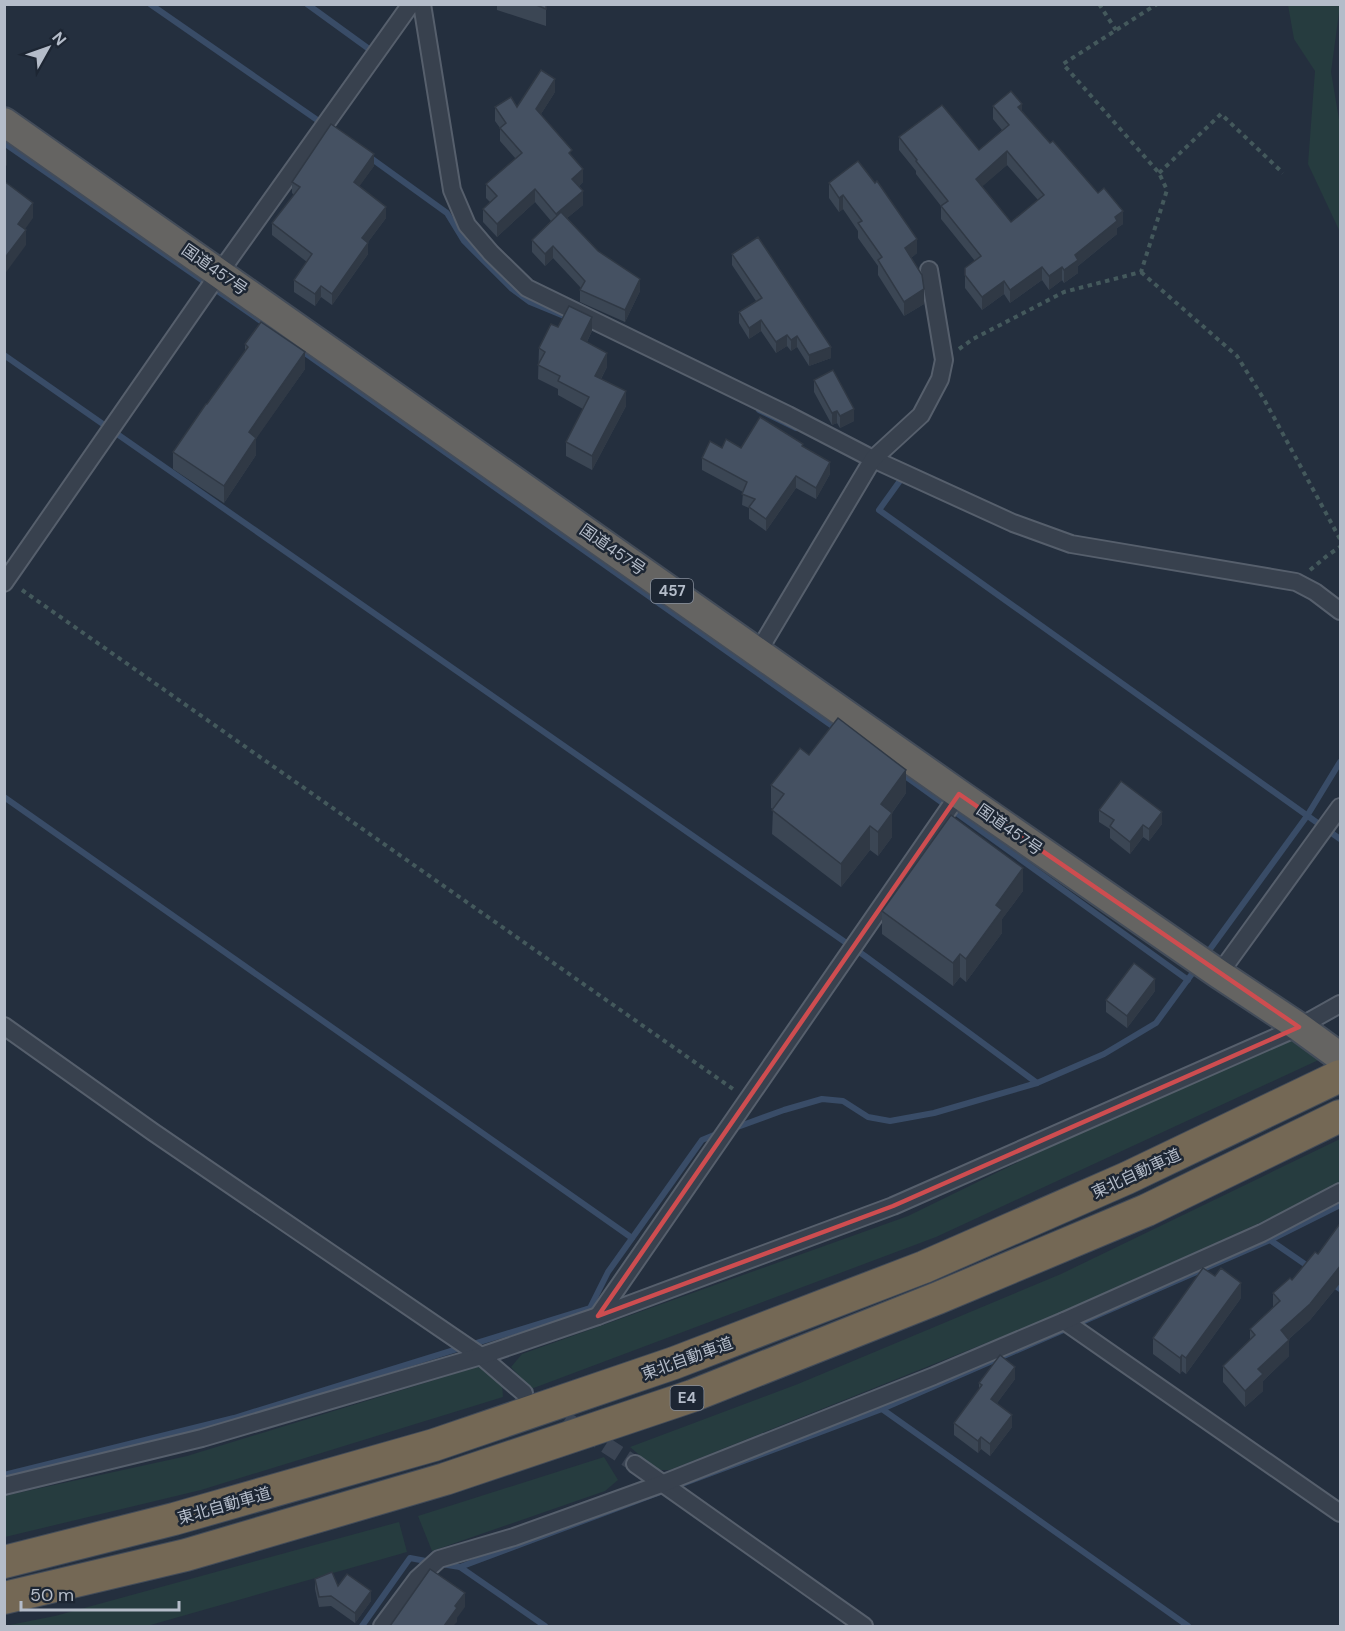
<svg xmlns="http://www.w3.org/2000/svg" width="1345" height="1631" font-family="'DM Sans','Noto Sans JP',sans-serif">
	<rect width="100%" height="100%" fill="#242f3e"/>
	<!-- green -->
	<g fill="#263c3f">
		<path d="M1288 5H1340L1331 72 1340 125V232L1308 164 1315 71 1294 39Z"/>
		<path d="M1293 1041 1325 1057 936 1237 531 1389 511 1367 522 1354 908 1216 1260 1044Z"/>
		<path d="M1340 1139V1183L1279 1214 1056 1315 670 1470H657L630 1447 798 1384 1061 1274Z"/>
		<path d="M480 1366 502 1383 503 1397 201 1490 5 1537 4 1496 187 1456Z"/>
		<path d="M604 1457 618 1480 605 1491 432 1551 418 1516Z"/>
		<path d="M399 1522 407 1552 147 1626H5L55 1616Z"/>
	</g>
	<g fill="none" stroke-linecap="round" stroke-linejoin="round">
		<!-- stream -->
		<g stroke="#394c67" stroke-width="6">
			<path d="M150 4 323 124"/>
			<path d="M307 4 369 49"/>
			<path d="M4 143 268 326"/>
			<path d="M368 156 447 213 464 241 511 288 530 302 569 318"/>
			<path d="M298 348 838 730"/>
			<path d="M4 355 865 956 1037 1083"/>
			<path d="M759 410 796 428"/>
			<path d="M897 476 902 478 879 510 1340 839"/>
			<path d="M901 773 1188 980"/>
			<path d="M4 797 632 1238"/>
			<path d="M1205 956 1307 816 1340 762"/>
			<path d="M732 1129 784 1110 822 1099 843 1101 868 1117 890 1121 934 1113 1037 1083 1104 1054 1156 1023 1197 967"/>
			<path d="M1270 1240 1312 1269"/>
			<path d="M1330 1282 1340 1289"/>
			<path d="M882 1409 1270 1240 1340 1205"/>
			<path d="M4 1475 234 1418 590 1308 608 1272 702 1140 719 1133"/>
			<path d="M441 1564 460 1567 545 1626"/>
			<path d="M460 1567 882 1409 1188 1626"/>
			<path d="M362 1626 410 1558 431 1562"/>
		</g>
		<!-- minor-tunnel -->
		<path stroke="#3a4453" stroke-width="16" stroke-dasharray="16 8" stroke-linecap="butt" d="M545 1406 635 1464"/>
		<defs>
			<g id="minor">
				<path d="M422 4 452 190 467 225 491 253 527 288 788 415 873 459 1013 523 1071 544 1296 582 1315 592 1340 611"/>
				<path d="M4 583 220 272 411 4"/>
				<path d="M758 652 873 459 921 415 940 379 944 360 929 270"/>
				<path d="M1219 974 1340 807"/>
				<path d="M4 1026 153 1132 481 1356 524 1393"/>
				<path d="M598 1316 959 794"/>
				<path d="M1064 1321 1340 1513"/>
				<path d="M635 1464 864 1626"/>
				<path d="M4 1486 202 1438 481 1356 598 1316 893 1206 1299 1027 1340 1004"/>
				<path d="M382 1626 417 1579 439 1559 514 1537 664 1483 934 1376 1064 1321 1262 1233 1340 1192"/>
			</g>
			<path id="trunk" d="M4 122 959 794 1219 974 1299 1027 1340 1057"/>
			<g id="motorway">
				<path d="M4 1562 174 1519 434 1445 674 1363 924 1267 1127 1178 1340 1076"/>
				<path d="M4 1598 186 1555 445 1479 692 1396 938 1298 1147 1210 1340 1116"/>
			</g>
		</defs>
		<!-- minor casing -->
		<use href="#minor" stroke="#565f6c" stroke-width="20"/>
		<!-- trunk casing -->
		<use href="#trunk" stroke="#434c59" stroke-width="32"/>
		<!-- motorway casing -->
		<use href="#motorway" stroke="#434c59" stroke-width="34"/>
		<!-- path -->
		<g stroke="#44595c" stroke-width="4" stroke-dasharray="4.5 4.5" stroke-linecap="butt">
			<path d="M1099 4 1116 30"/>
			<path d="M1159 173 1221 114 1283 173"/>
			<path d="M1141 272 1237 356 1265 401 1340 539"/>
			<path d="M959 349 973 339 1064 292 1141 272 1167 190 1159 173 1063 64 1157 4"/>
			<path d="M1310 570 1328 555 1340 547"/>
			<path d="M22 590 733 1089"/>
		</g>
		<!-- minor -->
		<use href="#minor" stroke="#38414e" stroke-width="16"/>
		<!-- trunk -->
		<use href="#trunk" stroke="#656462" stroke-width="28"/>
		<!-- motorway -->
		<use href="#motorway" stroke="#746855" stroke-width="32"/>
	</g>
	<!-- wall -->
	<g fill="#3b4654" fill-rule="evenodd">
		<path d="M497 4H546V26L497 10Z"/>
		<path d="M555 92 541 114 572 156 583 182 579 186 583 205 567 218 598 251 640 291 625 322 580 302V290L581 288 553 258 545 266 532 252V240L551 221 535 202 497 237 483 222V209L490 202 486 198V184L516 159 500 141V128L495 121V107H517Z"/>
		<path d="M993 106 1022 112 1123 224 1117 228V234L1078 266V273L1064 283 1062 280 1049 290 1042 280 1010 303 1004 294 982 310 965 288V268L975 261 941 219V206L916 174V171L899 150V137L979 150 1002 130 993 119ZM1007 165 1038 200 1011 222 982 186Z"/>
		<path d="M374 166 359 186 386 218 368 242V254L332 305 321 297 315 306 294 292V280L307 262 272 235V223L294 195 292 193V182Z"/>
		<path d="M829 183 917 253 911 258 924 304 904 316 878 275V266L858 238V231L843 209 839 212 829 198Z"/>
		<path d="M732 254 831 358 809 366 797 347 791 351 787 346 776 353 761 331 749 339 739 323V312L756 301 732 265Z"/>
		<path d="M558 327 592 331 587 342 607 367 601 379 626 406 592 470 566 456V442L583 409 558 395V389L538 379 539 348Z"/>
		<path d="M245 344 305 369 256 438V455L224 503 173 469V452L245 351Z"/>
		<path d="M814 380 854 421 840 428 837 423 832 425 814 392Z"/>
		<path d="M803 446 830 474 816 499 796 488 766 531 749 519V508L742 505 743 492 702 470V458L722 448Z"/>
		<path d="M809 755 906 793 892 813V837L878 856 870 850 841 887 772 834 773 809 771 808V785Z"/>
		<path d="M1099 810 1162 824 1149 841 1143 837 1130 854 1110 838V829L1099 822Z"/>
		<path d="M1023 891 1002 919V933L966 982 960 977 953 986 882 934V911Z"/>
		<path d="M1155 991 1127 1028 1106 1012V1000Z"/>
		<path d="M1341 1222V1282L1310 1320 1289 1339V1356L1263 1381V1391L1245 1407 1223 1382V1366L1250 1341V1329L1273 1307V1293L1292 1280 1318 1254Z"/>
		<path d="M1241 1298 1186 1374 1182 1371 1180 1374 1153 1354V1338Z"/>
		<path d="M1015 1379 997 1403 1012 1427 990 1456 981 1449 978 1453 954 1435V1423L979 1389V1383Z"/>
		<path d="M315 1579 338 1586 371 1601 355 1623 331 1606 319 1607 315 1589Z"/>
	</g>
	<!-- shaded-wall -->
	<g fill="#303945">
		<path d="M555 79V92L536 122V109Z"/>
		<path d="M1022 104V117L1018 107Z"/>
		<path d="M7 149V165L4 169V153Z"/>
		<path d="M1007 151V165L976 192V179Z"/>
		<path d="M374 154V166L354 194V182Z"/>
		<path d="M583 169V182L572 192V179Z"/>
		<path d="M535 189V202L497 237V224Z"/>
		<path d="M583 191V205L556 227V214Z"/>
		<path d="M843 195V209L839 212V198Z"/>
		<path d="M33 203V218L18 239V224Z"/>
		<path d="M386 207V218L362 250V238Z"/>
		<path d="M1123 211V224L1117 228V234L1078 266V273L1064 283V270L1075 255 1115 217Z"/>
		<path d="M26 230V245L4 275V259Z"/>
		<path d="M917 239V253L905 263V248Z"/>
		<path d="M368 243V254L332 305V294Z"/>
		<path d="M553 246V258L545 266V254Z"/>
		<path d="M1042 267V280L1010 303V290Z"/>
		<path d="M1062 267V280L1049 290V276Z"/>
		<path d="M640 279V291L625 322V310Z"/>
		<path d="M1004 281V294L982 310V297Z"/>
		<path d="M321 286V297L315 306V294Z"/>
		<path d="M924 289V304L904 316V302Z"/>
		<path d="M592 317V331L581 354V339Z"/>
		<path d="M761 320V331L749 339V328Z"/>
		<path d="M787 335V346L776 353V342Z"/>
		<path d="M797 336V347L791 351V340Z"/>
		<path d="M831 347V358L809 366V355Z"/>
		<path d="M305 352V369L249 449V432Z"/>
		<path d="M607 353V367L595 390V376Z"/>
		<path d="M626 391V406L592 470V456Z"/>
		<path d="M854 409V421L840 428V416Z"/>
		<path d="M837 411V423L832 425V413Z"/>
		<path d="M256 438V455L224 503V486Z"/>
		<path d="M830 462V474L816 499V488Z"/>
		<path d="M796 476V488L766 531V519Z"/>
		<path d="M906 770V793L881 828V804Z"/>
		<path d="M1162 812V824L1149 841V829Z"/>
		<path d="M892 813V837L878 856V832Z"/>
		<path d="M1143 825V837L1130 854V842Z"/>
		<path d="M870 826V850L841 887V864Z"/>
		<path d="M1023 868V891L1002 919V933L966 982V959L996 905Z"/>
		<path d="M960 954V977L953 986V963Z"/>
		<path d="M1155 979V991L1127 1028V1016Z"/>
		<path d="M1341 1265V1282L1310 1320 1281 1346V1330Z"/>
		<path d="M1241 1283V1298L1186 1374V1358Z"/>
		<path d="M1289 1340V1356L1263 1381V1391L1245 1407V1391L1258 1369Z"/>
		<path d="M1182 1355V1371L1180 1374V1358Z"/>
		<path d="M1015 1367V1379L991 1411V1399Z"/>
		<path d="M1012 1415V1427L990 1456V1444Z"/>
		<path d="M981 1437V1449L978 1453V1441Z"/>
		<path d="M371 1591V1601L355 1623V1613Z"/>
		<path d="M465 1593V1607L457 1618V1622L453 1626H444L455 1606Z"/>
	</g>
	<!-- building -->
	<g fill="#455162" stroke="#303945" stroke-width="1.5" fill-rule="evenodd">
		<path d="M534 4H546V9Z"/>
		<path d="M541 70 555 79 536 109 572 150 569 153 583 169 572 179 583 191 556 214 535 189 497 224 483 209 497 196 486 184 522 153 500 128 506 123 495 107 511 97 517 107Z"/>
		<path d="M1011 91 1022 104 1018 107 1050 143 1053 141 1098 193 1104 188 1123 211 1115 217 1117 221 1075 255 1078 260 1064 270 1062 267 1049 276 1042 267 1010 290 1004 281 982 297 965 275V268L981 256 941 206 948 201 916 161 917 160 899 137 942 105 979 150 1009 125 993 106ZM1007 151 1044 195 1011 222 976 179Z"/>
		<path d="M331 124 374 154 354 182 386 207 362 238 368 243 332 294 321 286 315 294 294 280 312 254 272 223 300 187 292 182Z"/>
		<path d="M858 161 875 183 877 181 917 239 905 248 922 275 924 289 904 302 878 260 882 257 858 223 862 221 843 195 839 198 829 183Z"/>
		<path d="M4 181 33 203 18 224 26 230 4 259Z"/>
		<path d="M561 212 598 251 640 279 625 310 580 290 585 281 553 246 545 254 532 240Z"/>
		<path d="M758 237 831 347 809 355 797 336 791 340 787 335 776 342 761 320 749 328 739 312 762 298 732 254Z"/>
		<path d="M569 306 592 317 581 339 607 353 595 376 626 391 592 456 566 442 589 397 558 381 560 376 538 365 545 352 539 348 551 324 558 327Z"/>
		<path d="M261 322 305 352 249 432 256 438 224 486 173 452 206 404H207L248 347 245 344Z"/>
		<path d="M833 370 854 409 840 416 837 411 832 413 814 380Z"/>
		<path d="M760 417 803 444 802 446 830 462 816 488 796 476 766 519 749 507 755 499 742 494 747 482 702 458 710 441 722 448 726 439 741 448Z"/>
		<path d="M838 718 906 770 881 804 892 813 878 832 870 826 841 864 772 810 784 794 771 785 800 748 809 755Z"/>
		<path d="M1121 781 1162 812 1149 829 1143 825 1130 842 1110 826 1114 820 1099 810Z"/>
		<path d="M951 815 1023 868 996 905 1002 910 966 959 960 954 953 963 882 911Z"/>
		<path d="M1134 963 1155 979 1127 1016 1106 1000Z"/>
		<path d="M1341 1222V1265L1310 1304 1281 1330 1289 1340 1258 1369 1263 1374 1245 1391 1223 1366 1255 1335 1250 1329 1280 1301 1273 1293 1290 1278 1292 1280 1315 1252 1318 1254Z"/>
		<path d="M1203 1268 1215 1276 1221 1268 1241 1283 1186 1358 1182 1355 1180 1358 1153 1338Z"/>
		<path d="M1000 1355 1015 1367 991 1399 1012 1415 990 1444 981 1437 978 1441 954 1423 982 1385 979 1383Z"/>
		<path d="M430 1569 465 1593 455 1606 457 1608 444 1626H390Z"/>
		<path d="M332 1572 338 1586 347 1574 371 1591 355 1613 331 1596 319 1597 315 1579Z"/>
	</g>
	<!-- marked area -->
	<path fill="none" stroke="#ce4d50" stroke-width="4.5" stroke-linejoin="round" d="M959 794 1299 1027 893 1206 598 1316Z"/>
	<g text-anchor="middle" stroke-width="5" stroke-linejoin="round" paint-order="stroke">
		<!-- shield labels -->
		<g fill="#1d2633" stroke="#878f9c" stroke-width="1.5">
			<rect x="651" y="579" width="42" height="24" rx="4.5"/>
			<rect x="670.5" y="1386" width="33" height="24" rx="4.5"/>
		</g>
		<g font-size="15" font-weight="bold" fill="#b4bcc9">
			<text x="672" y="596">457</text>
			<text x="687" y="1403">E4</text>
		</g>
		<!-- street labels -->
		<g font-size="16" fill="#b4bcc9" stroke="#1d2633">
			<text transform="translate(215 269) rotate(35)" y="6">国道457号</text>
			<text transform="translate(613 549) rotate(35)" y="6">国道457号</text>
			<text transform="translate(1010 829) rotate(35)" y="6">国道457号</text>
			<text transform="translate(1136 1173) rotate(-25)" y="6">東北自動車道</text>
			<text transform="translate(687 1358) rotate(-20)" y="6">東北自動車道</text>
			<text transform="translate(224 1505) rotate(-16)" y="6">東北自動車道</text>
		</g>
	</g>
	<!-- border -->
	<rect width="1345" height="1631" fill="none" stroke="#b4bcc9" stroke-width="12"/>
	<!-- north arrow -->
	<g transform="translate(48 48) rotate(50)" stroke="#1d2633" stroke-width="4.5" paint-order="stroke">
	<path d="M0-4.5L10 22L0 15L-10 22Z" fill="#b4bcc9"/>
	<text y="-9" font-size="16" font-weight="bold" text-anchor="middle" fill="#b4bcc9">N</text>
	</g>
	<!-- scale -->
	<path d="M21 1601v9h158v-9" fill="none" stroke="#b4bcc9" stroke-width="3"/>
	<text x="30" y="1601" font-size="18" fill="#b4bcc9" stroke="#1d2633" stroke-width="4.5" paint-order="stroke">50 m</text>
</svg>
